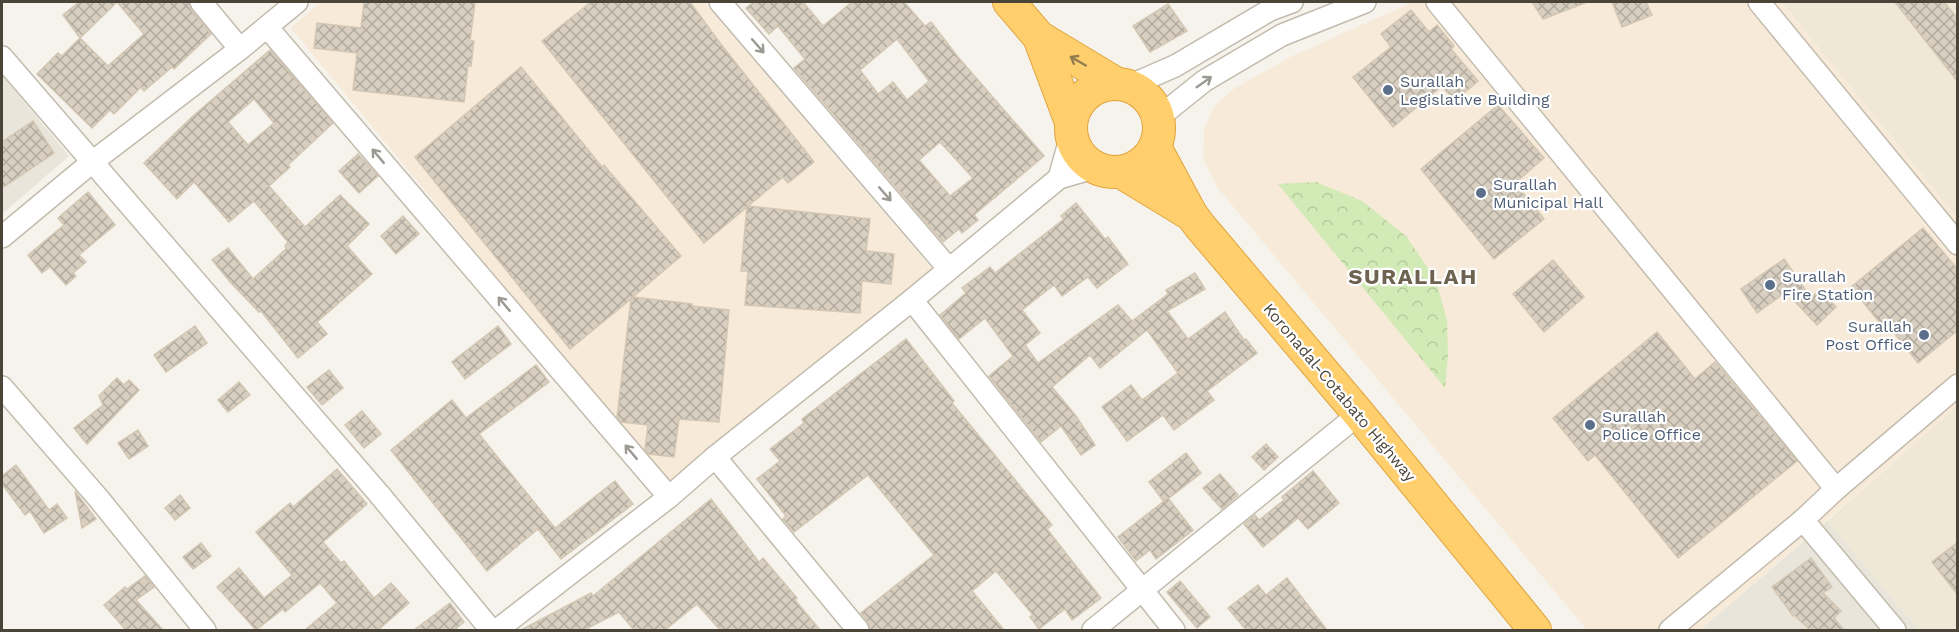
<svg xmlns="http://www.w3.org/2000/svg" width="1959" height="632" font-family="'Work Sans',sans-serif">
	<defs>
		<pattern id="park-crowns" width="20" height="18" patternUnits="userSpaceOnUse" patternTransform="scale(1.5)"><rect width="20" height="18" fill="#d2eab5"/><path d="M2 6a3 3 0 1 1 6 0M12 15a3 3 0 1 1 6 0" fill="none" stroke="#b6ca9c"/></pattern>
		<pattern id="building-cross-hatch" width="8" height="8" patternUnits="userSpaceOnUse" patternTransform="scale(1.5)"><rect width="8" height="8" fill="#d8cfc1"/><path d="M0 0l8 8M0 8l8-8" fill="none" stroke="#b1aa9e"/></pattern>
	</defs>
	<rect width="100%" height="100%" fill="#f6f3ec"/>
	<!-- residential -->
	<g fill="#eae5da">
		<path d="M2 75 69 156 2 214Z"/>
		<path d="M1827 521 1919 630H1700Z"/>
	</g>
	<!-- commercial -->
	<g fill="#f7ead8">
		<path d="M321 2H704L932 269 668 485 291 28Z"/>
		<path d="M1413 2H1782L1957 217V407L1700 630H1587L1217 187 1203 159 1204 129 1214 106 1235 88 1292 56Z"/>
	</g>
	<!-- education -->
	<g fill="#efe8d6">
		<path d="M1782 2H1957V217Z"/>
		<path d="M1957 407V630H1919L1827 521Z"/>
	</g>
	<!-- park -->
	<path fill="url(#park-crowns)" d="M1316 182 1362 201 1406 236 1436 280 1447 321 1448 356 1445 388 1278 184Z"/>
	<!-- building -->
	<g fill="url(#building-cross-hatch)" stroke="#d3c7b4" stroke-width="1.5" fill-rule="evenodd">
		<path d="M79 2H189L191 10 211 34 174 69 172 67 144 91 141 87 114 114 110 110 92 128 37 74 58 53 62 56 80 38 63 15ZM117 2 144 34 108 66 80 38Z"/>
		<path d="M364 2H475L470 41H474L471 66 468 65 464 102 353 90 357 53 314 48 317 23 361 28Z"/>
		<path d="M591 2H690L720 43 814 162 788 183 783 177 748 206 870 219 866 251 894 254 891 284 862 281 860 313 745 305 748 271H741L747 207 704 243 542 41Z"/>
		<path d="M754 2H803L823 26 852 2H904L925 26 931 22 958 57 1044 156 974 215 978 220 962 233 959 229 943 242 794 68 805 59 778 26 769 34 746 8ZM897 39 929 81 907 100 893 82 878 94 860 70ZM940 142 973 178 950 196 919 160Z"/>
		<path d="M1532 2H1585V3L1543 19Z"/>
		<path d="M1612 2H1646L1652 15 1622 27Z"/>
		<path d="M1895 2H1944L1958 19V82Z"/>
		<path d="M1168 4 1187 31 1150 52 1133 26Z"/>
		<path d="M1411 10 1429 32 1437 25 1454 46 1451 49 1478 81 1455 101 1442 86 1393 127 1353 77 1391 47 1381 34Z"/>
		<path d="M270 50 333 123 288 165 290 167 269 186 305 227 340 195 369 224 347 246 372 274 317 322 327 334 298 358 261 311 259 312 231 283 212 260 228 248 253 279 286 249 285 246 288 242 254 201 229 222 194 182 177 199 144 163 193 116ZM254 99 274 123 248 145 228 122Z"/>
		<path d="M521 67 602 167 604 165 681 256 633 297 692 304V306L729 310 719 422 679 419 674 457 649 454 645 449 648 425 621 422 617 417 631 299 570 349 415 157Z"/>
		<path d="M1498 105 1544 158 1515 183 1544 219 1494 259 1421 169Z"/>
		<path d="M33 121 54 153 2 188V142Z"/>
		<path d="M358 154 378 176 359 193 339 171Z"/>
		<path d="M88 192 115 225 79 255 86 262 73 273 76 276 66 285 50 267 42 273 28 255 64 225 58 218Z"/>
		<path d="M1076 203 1105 239 1108 237 1128 264 1097 288 1088 277 1062 296 1054 285 1022 310 1040 333 1025 345 1038 363 1118 305 1132 321 1168 294 1166 290 1195 273 1205 289 1167 311 1188 339 1225 312 1244 340 1246 339 1257 353 1207 391 1214 400 1174 430 1163 415 1127 441 1102 407 1131 385 1142 400 1178 373 1147 330 1100 368 1090 355 1052 387 1076 416 1095 445 1081 455 1061 426 1041 442 989 376 1013 356 985 318 959 339 940 315 966 293 962 288 990 267 995 273 1064 219 1061 216Z"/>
		<path d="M403 216 419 234 396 254 381 236Z"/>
		<path d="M1923 228 1958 270V330L1918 363 1888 325 1884 328 1851 287Z"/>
		<path d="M1784 259 1811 298 1820 290 1836 307 1817 325 1786 292 1757 313 1741 289Z"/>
		<path d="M1553 260 1584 297 1544 332 1513 294Z"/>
		<path d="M195 326 207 343 166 372 154 355Z"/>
		<path d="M498 326 511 344 465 379 452 362Z"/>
		<path d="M1657 332 1695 379 1715 362 1797 461 1678 558 1595 455 1588 461 1553 418Z"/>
		<path d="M906 339 954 401 952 403 1052 525 1047 529 1101 598 1072 620 1065 609 1039 629 1030 617 1033 615 996 571 972 591 1004 630H870L868 622 861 613 934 555 868 475 794 532 783 519 786 516 757 479 780 461 770 449 804 423 802 419Z"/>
		<path d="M536 365 549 382 479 434 555 528 615 481 633 504 561 559 538 529 487 571 391 450 452 400 466 418Z"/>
		<path d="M329 370 343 388 322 405 307 387Z"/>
		<path d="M117 378 124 385 129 380 139 390 87 444 74 428 103 405 99 396Z"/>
		<path d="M239 382 250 395 228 412 218 400Z"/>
		<path d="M362 411 381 434 364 448 345 425Z"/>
		<path d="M138 430 148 446 129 459 118 443Z"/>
		<path d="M1266 444 1278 457 1264 470 1252 457Z"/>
		<path d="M1186 453 1201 473 1164 502 1149 482Z"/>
		<path d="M16 465 49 510 57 504 67 518 44 533 30 511 25 515 2 484V476Z"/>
		<path d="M337 469 367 504 323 542 341 563 344 561 374 598 391 583 409 603 378 630H305L337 603 320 583 285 612 283 609 256 630 217 587 239 568 264 598 292 575 256 532 290 503 293 507Z"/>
		<path d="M1313 471 1339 503 1308 529 1298 518 1263 547 1244 524 1255 515 1259 520 1284 500 1282 497Z"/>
		<path d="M1220 474 1238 495 1222 509 1203 488Z"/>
		<path d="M75 491 96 519 82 528Z"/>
		<path d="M180 495 190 508 175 520 165 508Z"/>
		<path d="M1168 498 1193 530 1156 559 1150 550 1136 561 1118 537Z"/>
		<path d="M711 499 759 562 763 558 797 598 795 600 820 630H720L697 604 665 630H634L619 612 584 630H521L591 593 593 596Z"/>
		<path d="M1958 542V595L1932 562Z"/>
		<path d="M201 543 211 556 193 569 183 557Z"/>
		<path d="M1811 558 1832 587 1823 593 1841 611 1834 618 1844 630H1810L1794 615 1793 616 1772 587Z"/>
		<path d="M145 576 154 587 136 600 163 630H126L104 605 125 587 127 589Z"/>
		<path d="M1287 578 1327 630H1246L1228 608 1258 585 1266 595Z"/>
		<path d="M1180 581 1210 617 1197 628 1167 592Z"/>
		<path d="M450 603 464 622 454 630H414Z"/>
	</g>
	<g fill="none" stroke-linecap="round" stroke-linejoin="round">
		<defs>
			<g id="minor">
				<path d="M201 2 240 49"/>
				<path d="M720 2 949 269"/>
				<path d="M1437 2 1836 489"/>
				<path d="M1759 2 1958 244"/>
				<path d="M267 27 669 497"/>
				<path d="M2 57 379 494 491 630"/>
				<path d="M1129 86 1175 66 1270 10 1292 2"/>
				<path d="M1158 118 1204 81 1282 35 1365 2"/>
				<path d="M1059 178 1071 136"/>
				<path d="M2 237 91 163 240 49 297 2"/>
				<path d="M912 300 1174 630"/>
				<path d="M2 387 99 499 205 630"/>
				<path d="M715 457 858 630"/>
				<path d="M1803 520 1895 630"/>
				<path d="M497 630 669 497 715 457 912 300 1059 178 1094 168"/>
				<path d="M1093 630 1359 414"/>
				<path d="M1670 630 1803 520 1836 489 1958 385"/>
			</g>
			<g id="highway">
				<path d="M1009 2 1039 37 1071 122"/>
				<path d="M1039 37 1117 84"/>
				<circle cx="1115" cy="128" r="44"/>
				<path d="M1155 147 1191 214 1199 225 1359 414 1535 630"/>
				<path d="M1121 172 1190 214"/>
			</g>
		</defs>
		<!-- minor casing -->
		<use href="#minor" stroke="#c2bbae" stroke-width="24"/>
		<!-- highway casing -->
		<use href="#highway" stroke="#e0a43c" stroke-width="34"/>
		<!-- minor -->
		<use href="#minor" stroke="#fff" stroke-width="21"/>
		<!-- highway -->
		<use href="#highway" stroke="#ffcf6e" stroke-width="32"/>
	</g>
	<!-- one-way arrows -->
	<defs><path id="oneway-shaft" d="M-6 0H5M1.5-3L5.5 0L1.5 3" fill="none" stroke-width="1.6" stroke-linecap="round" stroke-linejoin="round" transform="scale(1.5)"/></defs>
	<g stroke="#9c9892">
		<use href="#oneway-shaft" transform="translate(758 46) rotate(49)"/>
		<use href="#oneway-shaft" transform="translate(1204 82) rotate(-35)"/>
		<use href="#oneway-shaft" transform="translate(378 156) rotate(-130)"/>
		<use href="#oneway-shaft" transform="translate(885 194) rotate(49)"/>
		<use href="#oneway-shaft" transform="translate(504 304) rotate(-130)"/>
		<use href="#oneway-shaft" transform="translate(631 452) rotate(-130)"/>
	</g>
	<use stroke="#937c4e" href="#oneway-shaft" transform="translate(1078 61) rotate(-150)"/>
	<!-- markers -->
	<g fill="#5c6f8a" stroke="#fff" stroke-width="2">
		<circle cx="1388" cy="90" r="6"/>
		<circle cx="1481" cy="193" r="6"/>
		<circle cx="1770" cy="285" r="6"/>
		<circle cx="1924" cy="335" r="6"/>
		<circle cx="1590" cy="425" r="6"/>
	</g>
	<g text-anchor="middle" stroke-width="4.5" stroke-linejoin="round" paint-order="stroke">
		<!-- service labels -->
		<g font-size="16" fill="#4e5e75" stroke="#fff" text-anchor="start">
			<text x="1400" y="87">Surallah<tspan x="1400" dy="18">Legislative Building</tspan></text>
			<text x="1493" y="190">Surallah<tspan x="1493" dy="18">Municipal Hall</tspan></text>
			<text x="1782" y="282">Surallah<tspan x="1782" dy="18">Fire Station</tspan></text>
			<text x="1912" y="332" text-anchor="end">Surallah<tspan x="1912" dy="18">Post Office</tspan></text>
			<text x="1602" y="422">Surallah<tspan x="1602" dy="18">Police Office</tspan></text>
		</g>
		<!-- street labels -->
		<g font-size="16" fill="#4b4439" stroke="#fff">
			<text transform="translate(1340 392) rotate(50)" y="6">Koronadal-Cotabato Highway</text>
		</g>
		<!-- district labels -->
		<g font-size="22" font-weight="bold" letter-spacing="1.5" fill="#6e6250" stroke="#fff">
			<text x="1413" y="284">SURALLAH</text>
		</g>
	</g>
	<!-- border -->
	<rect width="1959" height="632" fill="none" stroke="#4b4439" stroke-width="6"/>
</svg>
